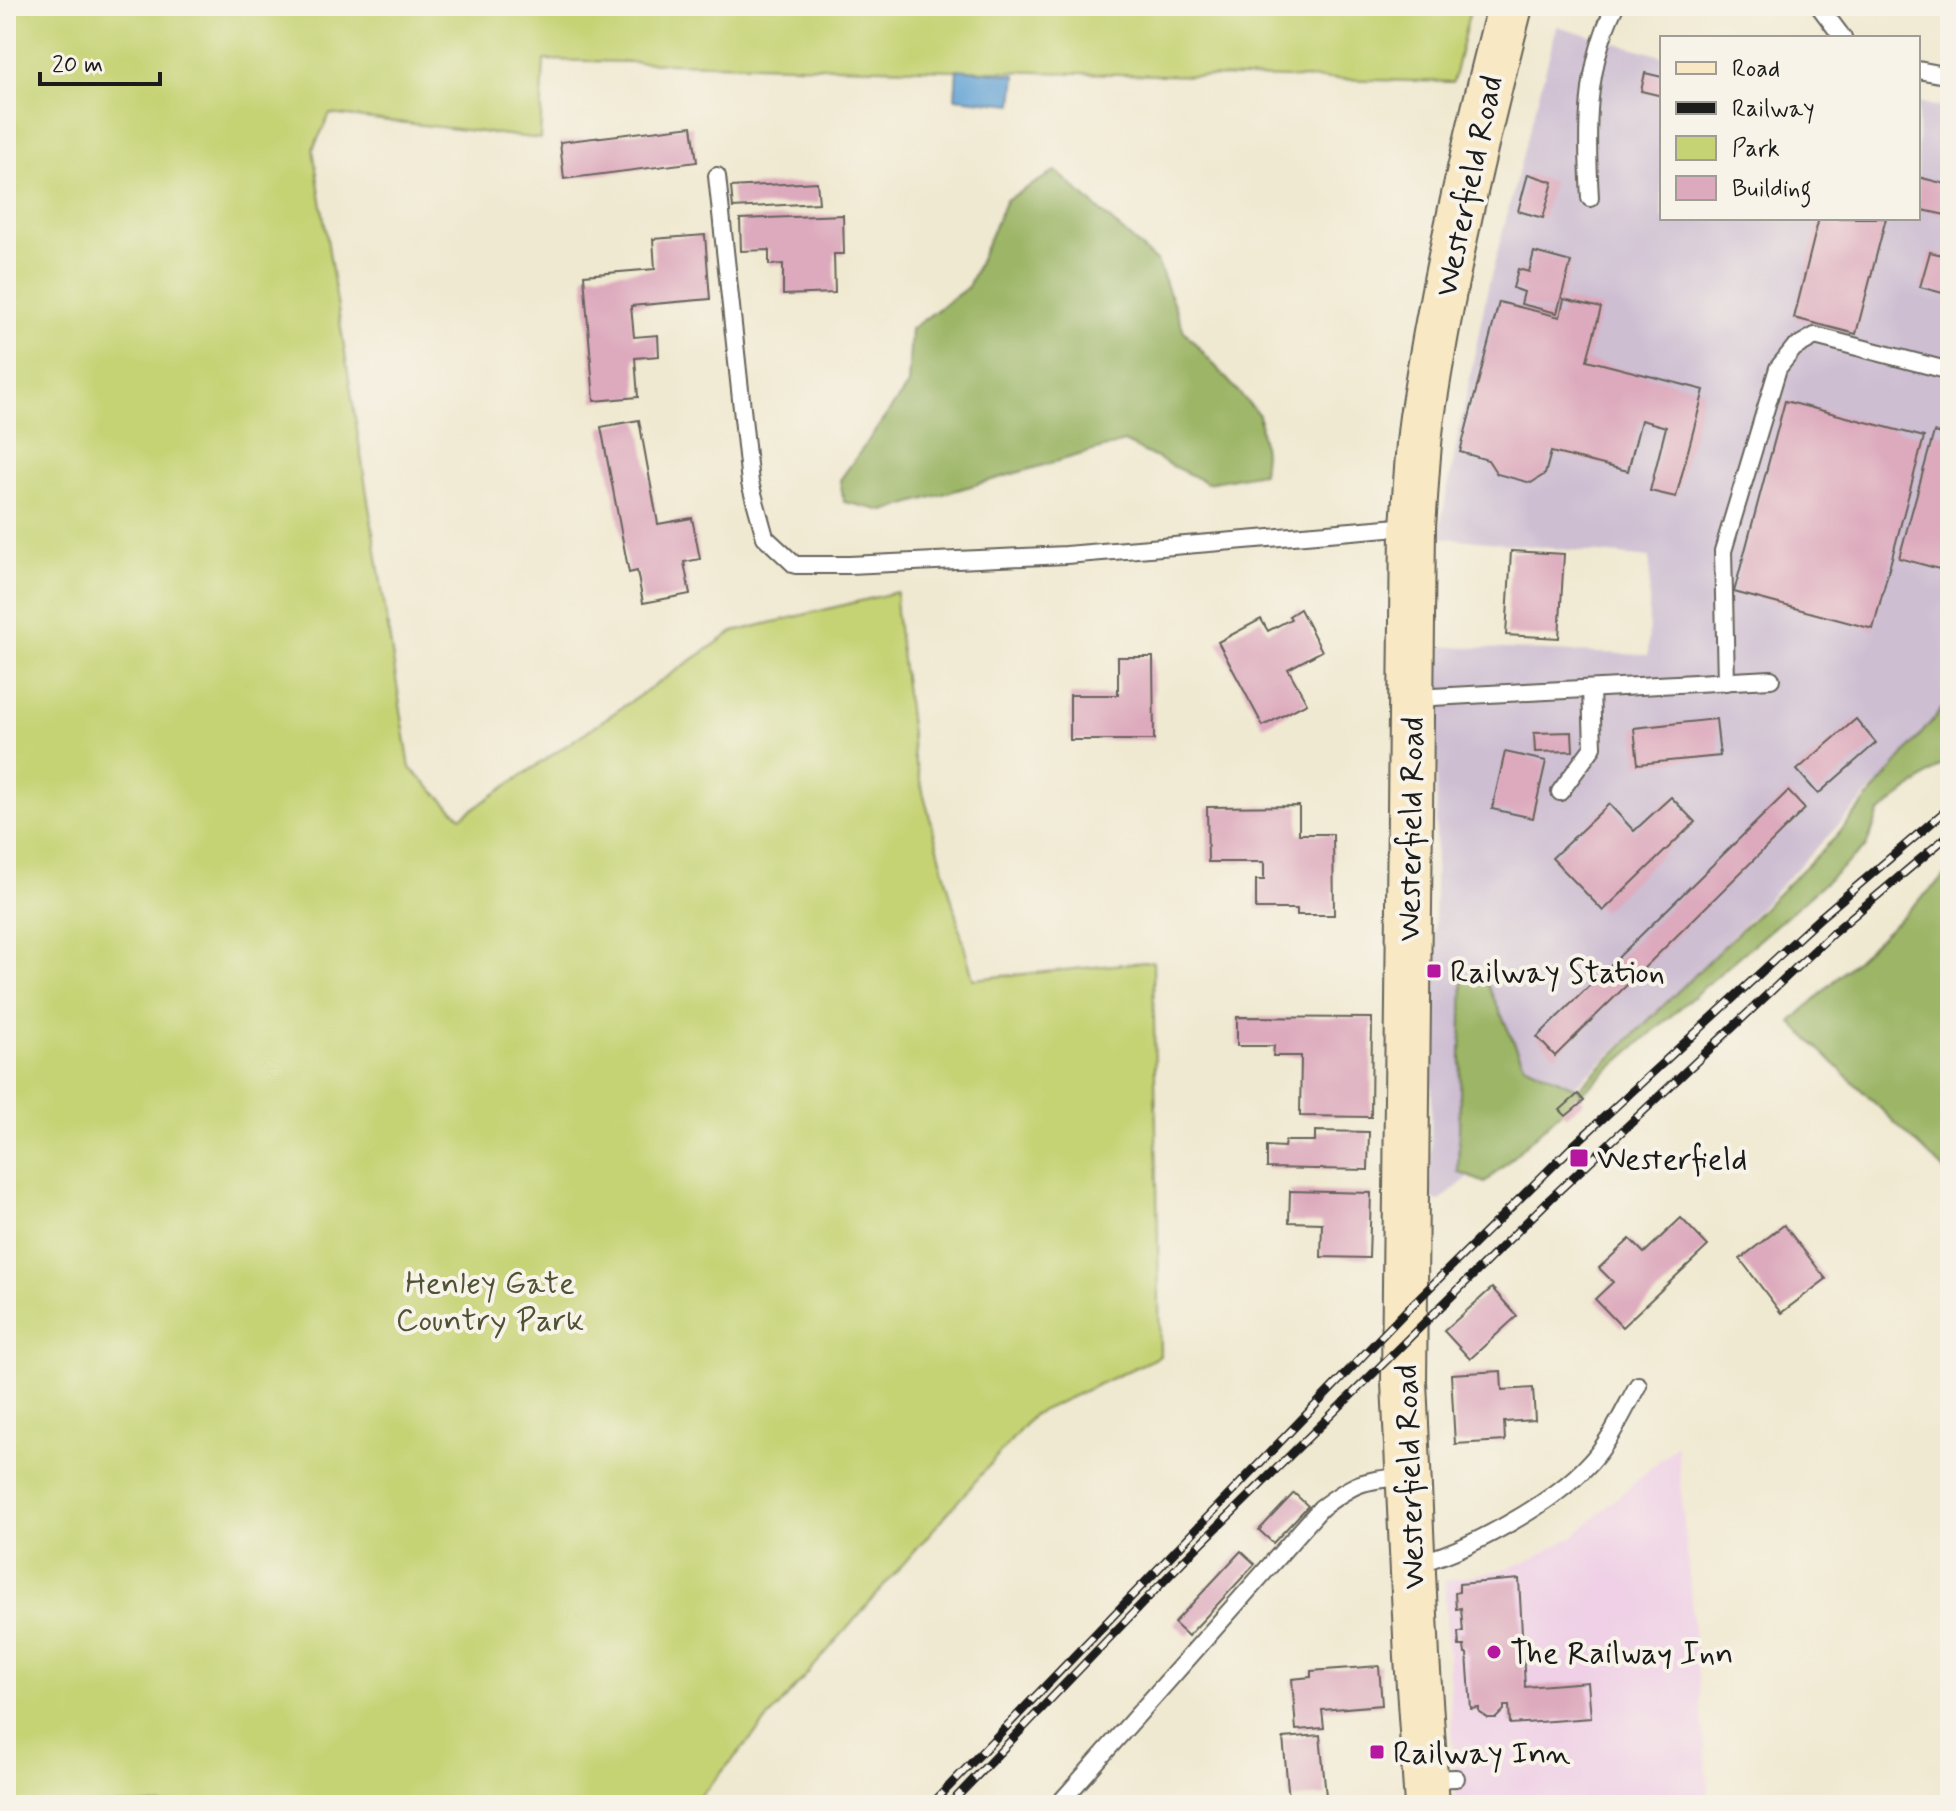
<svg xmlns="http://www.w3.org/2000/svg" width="1956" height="1811" font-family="Mynerve,sans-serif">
	<rect width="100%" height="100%" fill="#f7f3e8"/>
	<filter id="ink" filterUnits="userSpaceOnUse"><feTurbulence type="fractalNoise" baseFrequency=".0125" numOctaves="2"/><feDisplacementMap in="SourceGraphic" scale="16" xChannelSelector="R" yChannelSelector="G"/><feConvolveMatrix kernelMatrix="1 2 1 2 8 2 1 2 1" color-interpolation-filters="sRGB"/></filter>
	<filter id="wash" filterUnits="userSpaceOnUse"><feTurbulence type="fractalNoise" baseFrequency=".006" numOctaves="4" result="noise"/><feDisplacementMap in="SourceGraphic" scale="32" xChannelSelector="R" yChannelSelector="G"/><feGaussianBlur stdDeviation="1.8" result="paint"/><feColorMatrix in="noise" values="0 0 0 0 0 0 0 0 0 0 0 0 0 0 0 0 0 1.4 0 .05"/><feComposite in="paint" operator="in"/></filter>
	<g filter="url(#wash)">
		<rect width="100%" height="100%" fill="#f0e9d1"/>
		<!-- built -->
		<path fill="#efd0e6" d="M1677 1445 1710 1805H1456L1444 1581 1509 1568 1536 1557 1574 1536Z"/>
		<!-- industrial -->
		<path fill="#cdbed2" d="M1557 26 1662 56V218H1918V102L1950 110V713L1895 766 1673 998 1524 1131 1440 1201 1430 1199 1437 771 1432 646 1648 655 1650 558 1438 537 1488 287Z"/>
		<!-- green -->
		<path fill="#c6d374" stroke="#717848" stroke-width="2" d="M6 6H1471L1453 82 544 60 540 139 330 114 313 149 410 768 461 817 733 632 897 592 896 611 914 758 973 979 1153 961 1160 1356 1034 1414 693 1805H6Z"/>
		<!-- forest -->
		<g fill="#9cb566" stroke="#5c6841" stroke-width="2">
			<path d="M1056 171 1158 263 1184 331 1259 415 1264 453 1262 473 1207 483 1124 442 884 511 844 502 840 480 908 385 911 329 968 287 1006 200Z"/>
			<path d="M1950 699V758L1879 813 1866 847 1568 1105 1485 1183 1458 1172 1463 977H1484L1524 1064 1578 1089 1836 837Z"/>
			<path d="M1950 871V1169L1946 1172 1791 1022Z"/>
		</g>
		<!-- water -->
		<path fill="#61a1d4" stroke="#3e5e78" stroke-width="2" d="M957 69 1016 75 1013 104 955 98Z"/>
		<g id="blocks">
			<!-- building -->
			<g fill="#ddaabd">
				<path d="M1645 73 1662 77V96L1641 91Z"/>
				<path d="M692 126 697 162 564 179 560 142Z"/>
				<path d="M1528 174 1553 182 1543 218 1518 211Z"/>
				<path d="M1918 177 1950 185V216L1918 209Z"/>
				<path d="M817 182 819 203 733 208 731 187Z"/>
				<path d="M843 215 844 254H834L835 293 783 295V264L769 265V250L741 251 740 219Z"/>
				<path d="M1819 218H1886L1856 334 1794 318Z"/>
				<path d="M705 235 710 299 631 306 634 337 658 335 659 356 635 358 638 397 594 401 584 275 655 269 653 239Z"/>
				<path d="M1534 252 1571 262 1557 313 1521 304 1524 292 1513 288 1518 269 1529 272Z"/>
				<path d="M1930 252 1950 257V295L1920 287Z"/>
				<path d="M1564 299 1601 308 1587 360 1704 390 1676 497 1650 491 1666 427 1641 420 1628 471 1551 452 1545 474 1531 483 1497 474 1488 460 1460 452 1499 302 1560 317Z"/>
				<path d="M1785 401 1924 437 1873 629 1734 592Z"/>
				<path d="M639 420 658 524 692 518 700 559 684 562 690 594 643 603 637 571 629 573 601 427Z"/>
				<path d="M1934 432 1950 437V572L1899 558Z"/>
				<path d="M1511 551 1564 554 1559 638 1506 635Z"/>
				<path d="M1300 609 1322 651 1288 669 1307 703 1263 726 1218 642 1261 619 1268 631 1291 619 1289 616Z"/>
				<path d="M1118 657H1153L1154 740H1070V695H1118Z"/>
				<path d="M1716 719 1720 756 1638 764 1634 728Z"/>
				<path d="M1856 719 1876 743 1818 794 1797 770Z"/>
				<path d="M1572 732 1573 751 1535 752 1534 733Z"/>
				<path d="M1505 752 1546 761 1533 818 1492 809Z"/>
				<path d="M1788 791 1805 809 1555 1056 1537 1037Z"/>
				<path d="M1671 797 1695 822 1603 911 1552 858 1609 804 1634 831Z"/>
				<path d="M1299 806V834H1333L1334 915H1297V909H1256V880H1264V862H1208L1207 807Z"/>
				<path d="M1237 1017 1372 1018 1371 1117 1300 1116 1301 1056H1273L1274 1046H1237Z"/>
				<path d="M1578 1094 1584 1101 1566 1116 1560 1110Z"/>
				<path d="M1315 1131 1369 1132 1368 1170 1267 1168V1146L1284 1147 1285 1141H1315Z"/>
				<path d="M1290 1191 1371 1193 1369 1258 1321 1257 1322 1223 1289 1222Z"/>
				<path d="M1681 1218 1708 1246 1622 1327 1595 1299 1613 1282 1599 1268 1630 1239 1644 1253Z"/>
				<path d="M1784 1225 1826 1279 1781 1313 1740 1259Z"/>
				<path d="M1492 1288 1517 1316 1470 1359 1444 1331Z"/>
				<path d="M1501 1371 1502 1390 1533 1388 1535 1420 1504 1422 1505 1441 1455 1444 1451 1374Z"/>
				<path d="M1294 1493 1308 1506 1273 1543 1259 1530Z"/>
				<path d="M1241 1551 1255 1564 1188 1636 1174 1623Z"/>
				<path d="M1519 1579 1525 1687 1588 1682 1591 1718 1510 1724 1509 1706H1504V1710L1496 1718H1488L1479 1712V1708L1471 1709 1467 1654H1465L1464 1646H1459L1458 1632H1463L1461 1608 1456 1609 1455 1593 1459 1592V1584Z"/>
				<path d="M1379 1666 1382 1705 1322 1710 1324 1728 1296 1730 1292 1679 1311 1677V1671Z"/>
				<path d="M1320 1735 1326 1796 1289 1799 1283 1738Z"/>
			</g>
		</g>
	</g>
	<g filter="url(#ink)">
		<use href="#blocks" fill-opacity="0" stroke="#66645b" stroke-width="2"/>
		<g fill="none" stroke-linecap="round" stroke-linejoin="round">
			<defs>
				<g id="lane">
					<path d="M1819 6 1843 38"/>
					<path d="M1918 70 1950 76"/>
					<path d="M717 176 750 483 765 537 795 565H849L1066 555 1411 526"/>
					<path d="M1590 198C1586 131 1585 68 1615 6"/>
					<path d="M1726 682 1723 551 1778 368 1794 348 1815 336 1950 371"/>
					<path d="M1414 698 1771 679"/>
					<path d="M1560 792 1593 747 1591 689"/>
					<path d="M1414 1564C1466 1552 1552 1504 1589 1464 1610 1442 1623 1412 1638 1385"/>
					<path d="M1427 1779 1456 1778"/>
					<path d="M1058 1805 1321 1508C1357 1481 1362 1481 1407 1476"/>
				</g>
				<path id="secondary" d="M1427 1805 1417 1657 1404 1382 1413 526C1416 490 1417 453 1422 417 1443 278 1475 142 1510 6"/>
			</defs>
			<!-- lane casing -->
			<use href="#lane" stroke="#66645b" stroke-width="20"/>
			<!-- secondary casing -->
			<use href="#secondary" stroke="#66645b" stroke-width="48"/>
			<!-- lane -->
			<use href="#lane" stroke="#fff" stroke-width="16"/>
			<!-- secondary -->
			<use href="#secondary" stroke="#f8e8c3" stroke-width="44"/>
			<defs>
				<g id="rail">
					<path d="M931 1805 1405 1312 1576 1143 1821 917 1950 807"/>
					<path d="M949 1805 1184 1560 1550 1199 1833 933 1950 834"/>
				</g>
			</defs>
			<!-- rail casing -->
			<use href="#rail" stroke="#1c1c1c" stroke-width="9"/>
			<!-- rail -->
			<use href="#rail" stroke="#f7f3e8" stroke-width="6" stroke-dasharray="18" stroke-linecap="butt"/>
		</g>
	</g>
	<!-- markers -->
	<g fill="#b5179e" stroke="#f7f3e8" stroke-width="3">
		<rect x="1426" y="963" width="16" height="16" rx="4"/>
		<rect x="1569" y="1148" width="20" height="20" rx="4"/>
		<circle cx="1494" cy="1652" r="8"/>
		<rect x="1369" y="1744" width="16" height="16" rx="4"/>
	</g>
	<g text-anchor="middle" stroke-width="8" stroke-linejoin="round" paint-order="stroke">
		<!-- street labels -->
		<g font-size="32" fill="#1c1c1c" stroke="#f7f3e8">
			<text transform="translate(1468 186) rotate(-78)" y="11">Westerfield Road</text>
			<text transform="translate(1410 829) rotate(-89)" y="11">Westerfield Road</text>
			<text transform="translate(1409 1477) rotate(-92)" y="11">Westerfield Road</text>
		</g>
		<!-- poi labels -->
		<g font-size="32" fill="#1c1c1c" stroke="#f7f3e8" text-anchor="start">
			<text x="1450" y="982">Railway Station</text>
			<text x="1597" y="1169">Westerfield</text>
			<text x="1510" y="1663">The Railway Inn</text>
			<text x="1393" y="1763">Railway Inn</text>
		</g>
		<!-- park labels -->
		<g font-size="32" fill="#4f5336" stroke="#f7f3e8">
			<text x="490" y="1293">Henley Gate<tspan x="490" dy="37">Country Park</tspan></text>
		</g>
	</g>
	<!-- margin -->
	<rect width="1956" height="1811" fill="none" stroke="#f7f3e8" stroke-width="32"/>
	<!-- legend -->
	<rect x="1660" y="36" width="260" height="184" fill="#f7f3e8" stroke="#9f9d96" stroke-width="2"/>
	<rect x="1676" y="62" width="40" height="12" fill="#f8e8c3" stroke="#9f9d96" stroke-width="2"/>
	<text x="1732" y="76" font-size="24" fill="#1c1c1c">Road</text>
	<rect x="1676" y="102" width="40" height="12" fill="#1c1c1c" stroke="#9f9d96" stroke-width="2"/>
	<text x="1732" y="116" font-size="24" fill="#1c1c1c">Railway</text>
	<rect x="1676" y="136" width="40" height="24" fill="#c6d374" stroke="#9f9d96" stroke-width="2"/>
	<text x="1732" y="156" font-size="24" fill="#1c1c1c">Park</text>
	<rect x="1676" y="176" width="40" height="24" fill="#ddaabd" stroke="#9f9d96" stroke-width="2"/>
	<text x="1732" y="196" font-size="24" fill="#1c1c1c">Building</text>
	<!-- scale -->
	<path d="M40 72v12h120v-12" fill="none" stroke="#1c1c1c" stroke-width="4"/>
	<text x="52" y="72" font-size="24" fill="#1c1c1c" stroke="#f7f3e8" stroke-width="6" paint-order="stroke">20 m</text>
</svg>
